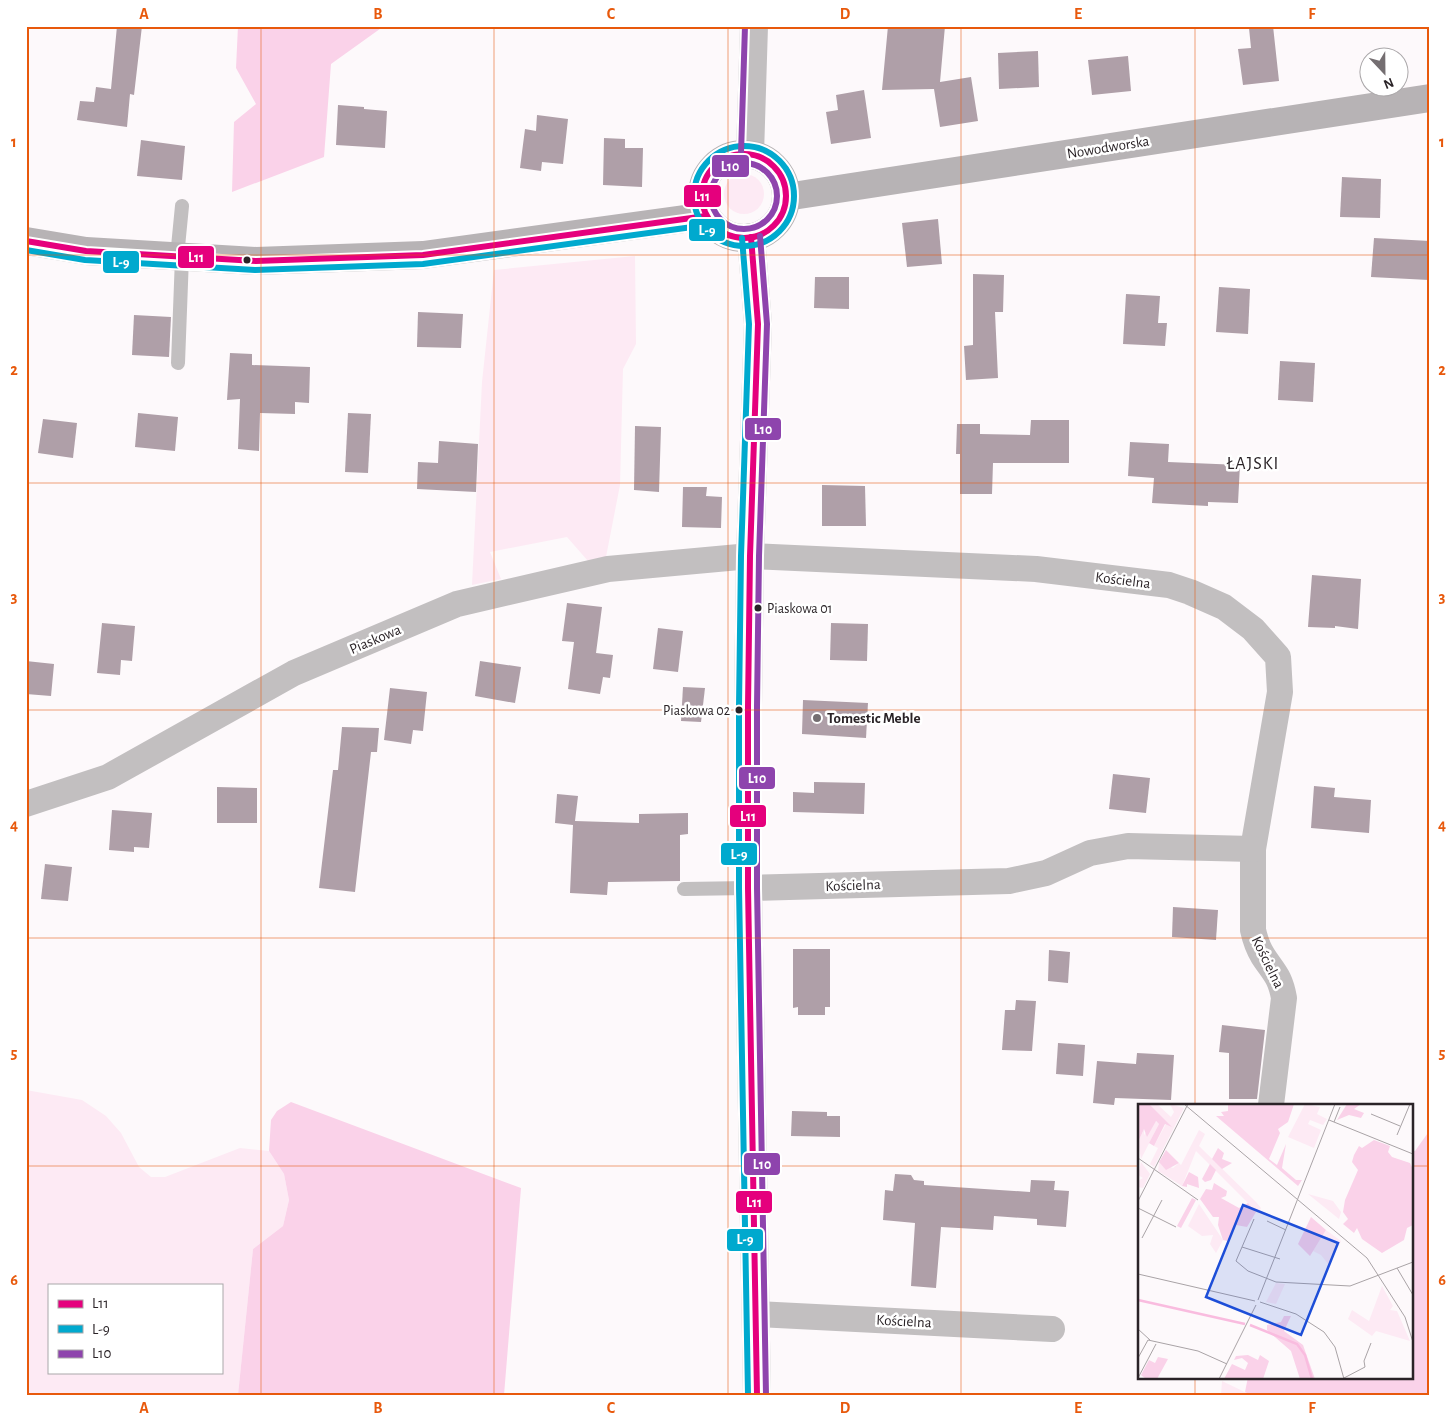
<svg xmlns="http://www.w3.org/2000/svg" width="1456" height="1421" font-family="'Alegreya Sans',sans-serif">
	<rect width="100%" height="100%" fill="#fdf9fb"/>
	<!-- green -->
	<g fill="#fdeaf4" fill-rule="evenodd">
		<circle cx="744" cy="194" r="20"/>
		<path d="M635 256 636 344 623 369 620 485 606 557 588 561 567 537 490 552 501 579 472 585 482 382 494 270Z"/>
		<path d="M26 1090 82 1100 106 1116 121 1133 139 1167 151 1177H165L240 1148 269 1151 284 1174 289 1200 283 1226 253 1249 238 1395H26ZM49 1285H221V1372H49Z"/>
		<path d="M1222 1381 1251 1395H1221Z"/>
	</g>
	<!-- forest -->
	<g fill="#fad2e9">
		<path d="M238 26H384L331 64 324 157 232 192 234 122 256 104 236 68Z"/>
		<path d="M291 1102 521 1188 504 1395H238L253 1249 283 1226 289 1200 284 1174 269 1151 271 1120 277 1111Z"/>
		<path d="M1430 1130V1395H1251L1245 1392 1248 1377H1412V1151H1415Z"/>
	</g>
	<!-- building -->
	<g fill="#af9fa8">
		<path d="M117 26H142L134 95 130 94 127 127 77 120 80 101 94 102 96 87 111 89Z"/>
		<path d="M888 26H945L940 82 971 77 978 121 940 127 934 89 882 90Z"/>
		<path d="M1260 26H1273L1279 81 1243 85 1238 49 1251 48 1249 28Z"/>
		<path d="M1038 51 1039 87 999 89 998 53Z"/>
		<path d="M1128 56 1131 91 1092 95 1088 60Z"/>
		<path d="M864 90 871 138 831 144 826 112 838 110 836 95Z"/>
		<path d="M338 105 364 107V109L387 111 385 148 336 145Z"/>
		<path d="M537 115 568 119 563 164 542 162 541 171 520 168 525 129 536 131Z"/>
		<path d="M604 138 625 139V148H643L642 187 603 185Z"/>
		<path d="M141 140 185 146 182 180 137 176Z"/>
		<path d="M1342 177 1381 179 1380 218 1340 217Z"/>
		<path d="M938 219 942 264 907 267 902 223Z"/>
		<path d="M1374 238 1430 241 1429 280 1371 277Z"/>
		<path d="M973 274 1004 275 1003 312H995L998 378 966 380 964 346 973 345Z"/>
		<path d="M815 277H849V309L814 308Z"/>
		<path d="M1219 287 1250 289 1248 334 1216 332Z"/>
		<path d="M1126 294 1160 296 1158 323H1167L1165 346 1123 344Z"/>
		<path d="M418 312 463 314 461 348 417 347Z"/>
		<path d="M134 315 171 317 169 357 132 355Z"/>
		<path d="M230 353 252 354V365L310 367 309 403 295 402V414L260 413 259 451 238 449 240 399 227 400Z"/>
		<path d="M1280 361 1315 363 1313 402 1278 400Z"/>
		<path d="M138 413 178 417 175 451 135 447Z"/>
		<path d="M348 413 371 414 368 473 345 472Z"/>
		<path d="M43 419 77 423 73 458 38 453Z"/>
		<path d="M1031 420H1069V463H993L992 494H960V454H956L957 424H980V434L1030 435Z"/>
		<path d="M635 426 661 427 659 492 634 490Z"/>
		<path d="M439 441 478 444 476 492 417 489 418 462 438 463Z"/>
		<path d="M1130 442 1169 444 1168 462 1240 465 1238 503 1208 502V506L1152 503 1154 478 1128 476Z"/>
		<path d="M822 485 865 486 866 526H822Z"/>
		<path d="M683 487H707L706 496 722 497 721 528 682 527Z"/>
		<path d="M1312 575 1361 579 1358 629 1335 626V628L1308 627Z"/>
		<path d="M567 603 602 607 596 653 613 655 610 678 603 677 600 694 568 689 574 642 562 641Z"/>
		<path d="M102 623 135 626 132 661 121 660 120 675 97 673Z"/>
		<path d="M831 623 868 624 867 661 830 660Z"/>
		<path d="M658 628 683 631 678 672 653 669Z"/>
		<path d="M26 661 54 664 51 696 26 694Z"/>
		<path d="M480 661 521 667 515 703 475 696Z"/>
		<path d="M683 687 705 688 701 722 681 721Z"/>
		<path d="M390 688 427 692 423 731 413 730 411 744 384 740Z"/>
		<path d="M803 700 868 703 866 738 802 734Z"/>
		<path d="M342 727 379 728 377 752H371L355 892 319 888 333 770H338Z"/>
		<path d="M1113 774 1150 778 1146 813 1109 809Z"/>
		<path d="M814 782 865 783 864 814 793 812V792L814 793Z"/>
		<path d="M1314 786 1335 788 1334 797 1371 800 1369 833 1311 828Z"/>
		<path d="M217 787 257 788V823H217Z"/>
		<path d="M557 794 578 796 575 821 639 823V814L688 813V834L680 835V881L608 882 607 895 570 893 573 825 555 823Z"/>
		<path d="M112 810 152 813 149 848 134 847V852L109 850Z"/>
		<path d="M45 864 72 867 68 901 41 899Z"/>
		<path d="M1173 907 1218 910 1216 940 1172 937Z"/>
		<path d="M793 949H830V1007H825V1015H798V1007L793 1008Z"/>
		<path d="M1049 950 1070 952 1068 983 1048 981Z"/>
		<path d="M1016 1000 1036 1001 1032 1051 1002 1050 1005 1010H1015Z"/>
		<path d="M1222 1025 1265 1030 1257 1099H1229V1053L1219 1052Z"/>
		<path d="M1058 1043 1085 1045 1083 1076 1056 1074Z"/>
		<path d="M1137 1053 1174 1055 1171 1100 1115 1098 1114 1105 1093 1103 1097 1061 1136 1064Z"/>
		<path d="M792 1111 827 1112V1116H840V1137L791 1136Z"/>
		<path d="M895 1174 911 1175 914 1180 924 1181V1185L1030 1192 1031 1180 1055 1181 1054 1190 1069 1191 1066 1227 1037 1225V1219L994 1216 993 1230 941 1227 936 1288 911 1286 915 1223 883 1220 885 1190 893 1191Z"/>
	</g>
	<g fill="none" stroke-linecap="round" stroke-linejoin="round">
		<!-- service -->
		<g stroke="#c2bfc0" stroke-width="14">
			<path d="M177 257 182 206"/>
			<path d="M178 363 182 257"/>
			<path d="M684 889 748 888"/>
		</g>
		<!-- minor -->
		<g stroke="#c2bfc0" stroke-width="26">
			<path d="M26 804 108 777 294 673 457 604 608 569 750 556 1036 569 1169 585 1190 592 1224 607 1253 629 1278 657 1280 692 1253 849V930C1255 939 1258 948 1263 956 1274 973 1280 976 1284 998L1271 1105"/>
			<path d="M748 888 1009 881 1046 873 1090 853 1128 846 1253 849"/>
			<path d="M756 1314 1052 1329"/>
		</g>
		<!-- tertiary -->
		<g stroke="#c2bfc0" stroke-width="28">
			<path d="M750 154 754 26"/>
			<path d="M751 237 758 324 750 556 748 706V888L757 1395"/>
		</g>
		<!-- secondary -->
		<g stroke="#b7b3b5" stroke-width="28">
			<circle cx="744" cy="196" r="42"/>
			<path d="M786 197 1430 98"/>
			<path d="M26 241 86 251 256 261 423 255 706 216"/>
		</g>
		<defs>
			<g id="bus-1">
				<circle cx="744" cy="196" r="42"/>
				<path d="M751 237 758 324 750 556 748 706V888L757 1395"/>
				<path d="M26 241 86 251 256 261 423 255 706 216"/>
			</g>
			<g id="bus-2">
				<circle cx="744" cy="196" r="50"/>
				<path d="M742 238 749 324 741 556 739 706V888L748 1395"/>
				<path d="M26 250 85 260 255 270 423 264 707 225"/>
			</g>
			<g id="bus-3">
				<path d="M741 154 745 26"/>
				<circle cx="744" cy="196" r="33"/>
				<path d="M760 236 767 324 759 556 757 706V888L766 1395"/>
			</g>
		</defs>
		<!-- bus-1 casing -->
		<use href="#bus-1" stroke="#fff" stroke-width="10"/>
		<!-- bus-2 casing -->
		<use href="#bus-2" stroke="#fff" stroke-width="10"/>
		<!-- bus-3 casing -->
		<use href="#bus-3" stroke="#fff" stroke-width="10"/>
		<!-- bus-1 -->
		<use href="#bus-1" stroke="#e5007d" stroke-width="6"/>
		<!-- bus-2 -->
		<use href="#bus-2" stroke="#00a9ce" stroke-width="6"/>
		<!-- bus-3 -->
		<use href="#bus-3" stroke="#8e44ad" stroke-width="6"/>
	</g>
	<!-- grid -->
	<path fill="none" stroke="#e8590c" stroke-width="1" stroke-opacity="0.55" d="M261 26V1395M494 26V1395M728 26V1395M961 26V1395M1195 26V1105M26 255H1430M26 483H1430M26 710H1430M26 938H1430M26 1166H1140M1412 1166H1430M1195 1377V1395"/>
	<!-- markers -->
	<g fill="#2a2327" stroke="#fff" stroke-width="2">
		<circle cx="247" cy="260" r="4.5"/>
		<circle cx="758" cy="608" r="4.5"/>
		<circle cx="739" cy="710" r="4.5"/>
	</g>
	<circle fill="#746e71" stroke="#fff" stroke-width="2" cx="817" cy="718" r="5"/>
	<g text-anchor="middle" stroke-width="5" stroke-linejoin="round" paint-order="stroke">
		<!-- bus labels -->
		<g font-size="14" fill="#2a2327" stroke="#fff" text-anchor="start">
			<text x="767" y="613">Piaskowa 01</text>
			<text x="730" y="715" text-anchor="end">Piaskowa 02</text>
		</g>
		<!-- street labels -->
		<g font-size="15" fill="#2a2327" stroke="#fff">
			<text transform="translate(1108 147) rotate(-9)" y="5">Nowodworska</text>
			<text transform="translate(1123 580) rotate(7)" y="5">Kościelna</text>
			<text transform="translate(375 639) rotate(-23)" y="5">Piaskowa</text>
			<text transform="translate(853 885) rotate(-2)" y="5">Kościelna</text>
			<text transform="translate(1268 962) rotate(64)" y="5">Kościelna</text>
			<text transform="translate(904 1321) rotate(3)" y="5">Kościelna</text>
		</g>
		<!-- poi labels -->
		<g font-size="15" font-weight="bold" fill="#2a2327" stroke="#fff" text-anchor="start">
			<text x="827" y="723">Tomestic Meble</text>
		</g>
		<!-- quarter labels -->
		<g font-size="18" letter-spacing="1" fill="#2a2327" stroke="#fff">
			<text x="1253" y="469">ŁAJSKI</text>
		</g>
	</g>
	<!-- overview -->
	<g transform="translate(1138 1104)">
		<rect width="275" height="275" fill="#fdf9fb"/>
		<path d="M11 0H19L33 13 36 8 32 0 46 4 16 63 12 60 20 44 16 42 28 20ZM167 0 182 3 179 10 189 15 185 21 172 16 170 20 183 26 176 44 150 33ZM17 17 21 20 3 55 0 38 6 25V31ZM61 26 67 30 61 42 118 98 123 104 120 109 58 47 44 82 20 67 21 58 35 64 41 59 43 61ZM3 58 12 70 5 84 0 83V77L5 74 0 71ZM170 90 195 97 203 108 201 115ZM61 100 85 136 78 149 72 140 75 131 64 132 50 122ZM188 126 203 137 191 161 183 151 175 147ZM138 179 147 180 138 200 128 198ZM244 182 255 202 252 206 259 207 272 237 238 227 234 232 210 215 214 206 231 217Z" fill="#fdeaf4"/>
		<path d="M0 0H11L34 23 27 20 16 42 11 39 21 20 18 17 9 33 6 25 0 38ZM90 0H156L150 18 140 25 142 29 131 55 139 61 148 40 144 64 158 76H164L160 82 78 12H86L83 8 90 7ZM209 0H223L216 5 226 9 223 14 211 11 199 16ZM236 36 252 42 250 48 254 53 272 59 275 65V121L269 124 266 136 244 149 224 135 219 124 216 129 205 120 210 115 205 108 207 96 220 66 214 58 216 51 221 42 224 44ZM80 44 86 49 84 55 94 59 84 65 74 55ZM28 46 41 59 28 66 21 58ZM72 60 78 66 73 76 67 78 64 75ZM51 68 60 73 61 84 49 80V83L44 82ZM76 79 89 87 88 92 83 94 101 104 110 99 118 108 109 123 98 121 89 137 85 136 80 121 81 113H75L62 95 68 85 74 86ZM54 94 58 96 43 124 39 122ZM173 113 188 126 172 152 160 140ZM146 212H153L146 227 165 241 177 275H162L153 247 129 226V221L143 218ZM110 251 120 256 122 251 131 257 125 275H86L94 260 107 266 110 259 104 254 96 256 98 252ZM20 253 30 255 19 275H8L3 271 11 256 17 259Z" fill="#fad2e9"/>
		<path fill="none" stroke="#f9bcdf" stroke-width="2.5" d="M0 196 107 220M112 221 159 240 167 251 174 275"/>
		<path fill="none" stroke="#a9a3a6" stroke-width="1" d="M46 0 229 154 267 213 275 238M233 10 262 22M191 16 275 50M196 18 202 3M259 31 272 0M0 54 60 96M0 97 50 0M0 104 38 123M116 115 98 157 110 167 138 178 212 182 275 158M129 117 148 126M4 134 24 96M104 143 142 155M259 164 275 191M0 170 117 197M120 196 197 0M122 198 158 210 186 228 197 243 206 275M0 225 12 236M0 254 10 236 60 247 89 260M0 274 18 240M206 274 227 263 226 257 233 239M81 275 118 201"/>
		<path fill="#1d4ed8" fill-opacity="0.15" stroke="#1d4ed8" stroke-width="2.5" d="M105 101 200 139 163 231 68 193Z"/>
		<rect width="275" height="275" fill="none" stroke="#2a2327" stroke-width="2.5"/>
	</g>
	<g stroke="#fff" stroke-width="2">
		<rect x="711" y="154" width="39" height="24" rx="5" fill="#8e44ad"/>
		<rect x="683" y="184" width="39" height="24" rx="5" fill="#e5007d"/>
		<rect x="688" y="218" width="38" height="24" rx="5" fill="#00a9ce"/>
		<rect x="177" y="245" width="38" height="24" rx="5" fill="#e5007d"/>
		<rect x="102" y="250" width="38" height="24" rx="5" fill="#00a9ce"/>
		<rect x="744" y="417" width="38" height="24" rx="5" fill="#8e44ad"/>
		<rect x="738" y="766" width="38" height="24" rx="5" fill="#8e44ad"/>
		<rect x="729" y="804" width="38" height="24" rx="5" fill="#e5007d"/>
		<rect x="720" y="842" width="38" height="24" rx="5" fill="#00a9ce"/>
		<rect x="743" y="1152" width="38" height="24" rx="5" fill="#8e44ad"/>
		<rect x="735" y="1190" width="38" height="24" rx="5" fill="#e5007d"/>
		<rect x="726" y="1228" width="38" height="24" rx="5" fill="#00a9ce"/>
	</g>
	<g font-size="14" text-anchor="middle" font-weight="bold" fill="#fff">
		<text x="730" y="171">L10</text>
		<text x="702" y="201">L11</text>
		<text x="707" y="235">L-9</text>
		<text x="196" y="262">L11</text>
		<text x="121" y="267">L-9</text>
		<text x="763" y="434">L10</text>
		<text x="757" y="783">L10</text>
		<text x="748" y="821">L11</text>
		<text x="739" y="859">L-9</text>
		<text x="762" y="1169">L10</text>
		<text x="754" y="1207">L11</text>
		<text x="745" y="1244">L-9</text>
	</g>
	<!-- border -->
	<rect width="1456" height="1421" fill="none" stroke="#ffffff" stroke-width="55"/>
	<!-- legend -->
	<rect x="48" y="1284" width="175" height="90" fill="#ffffff" stroke="#aaa7a9"/>
	<rect x="58" y="1300" width="25" height="8" fill="#e5007d" stroke="#aaa7a9"/>
	<text x="92" y="1308" font-size="15" fill="#2a2327">L11</text>
	<rect x="58" y="1325" width="25" height="8" fill="#00a9ce" stroke="#aaa7a9"/>
	<text x="92" y="1334" font-size="15" fill="#2a2327">L-9</text>
	<rect x="58" y="1350" width="25" height="8" fill="#8e44ad" stroke="#aaa7a9"/>
	<text x="92" y="1358" font-size="15" fill="#2a2327">L10</text>
	<!-- north arrow -->
	<g transform="translate(1384 72) rotate(158)"><circle r="24" fill="#ffffff" stroke="#aaa7a9"/>
	<path d="M0-4L9 19L0 12L-9 19Z" fill="#746e71"/>
	<text y="-8" font-size="14" font-weight="bold" text-anchor="middle" fill="#2a2327">N</text>
	</g>
	<rect x="28" y="28" width="1400" height="1366" fill="none" stroke="#e8590c" stroke-width="2"/>
	<g font-size="16" text-anchor="middle" font-weight="bold" fill="#e8590c">
		<text x="144" y="19">A</text>
		<text x="378" y="19">B</text>
		<text x="611" y="19">C</text>
		<text x="845" y="19">D</text>
		<text x="1078" y="19">E</text>
		<text x="1312" y="19">F</text>
		<text x="14" y="147">1</text>
		<text x="1442" y="147">1</text>
		<text x="14" y="375">2</text>
		<text x="1442" y="375">2</text>
		<text x="14" y="602">3</text>
		<text x="1442" y="602">3</text>
		<text x="14" y="830">4</text>
		<text x="1442" y="830">4</text>
		<text x="14" y="1058">5</text>
		<text x="1442" y="1058">5</text>
		<text x="14" y="1285">6</text>
		<text x="1442" y="1285">6</text>
		<text x="144" y="1413">A</text>
		<text x="378" y="1413">B</text>
		<text x="611" y="1413">C</text>
		<text x="845" y="1413">D</text>
		<text x="1078" y="1413">E</text>
		<text x="1312" y="1413">F</text>
	</g>
</svg>
